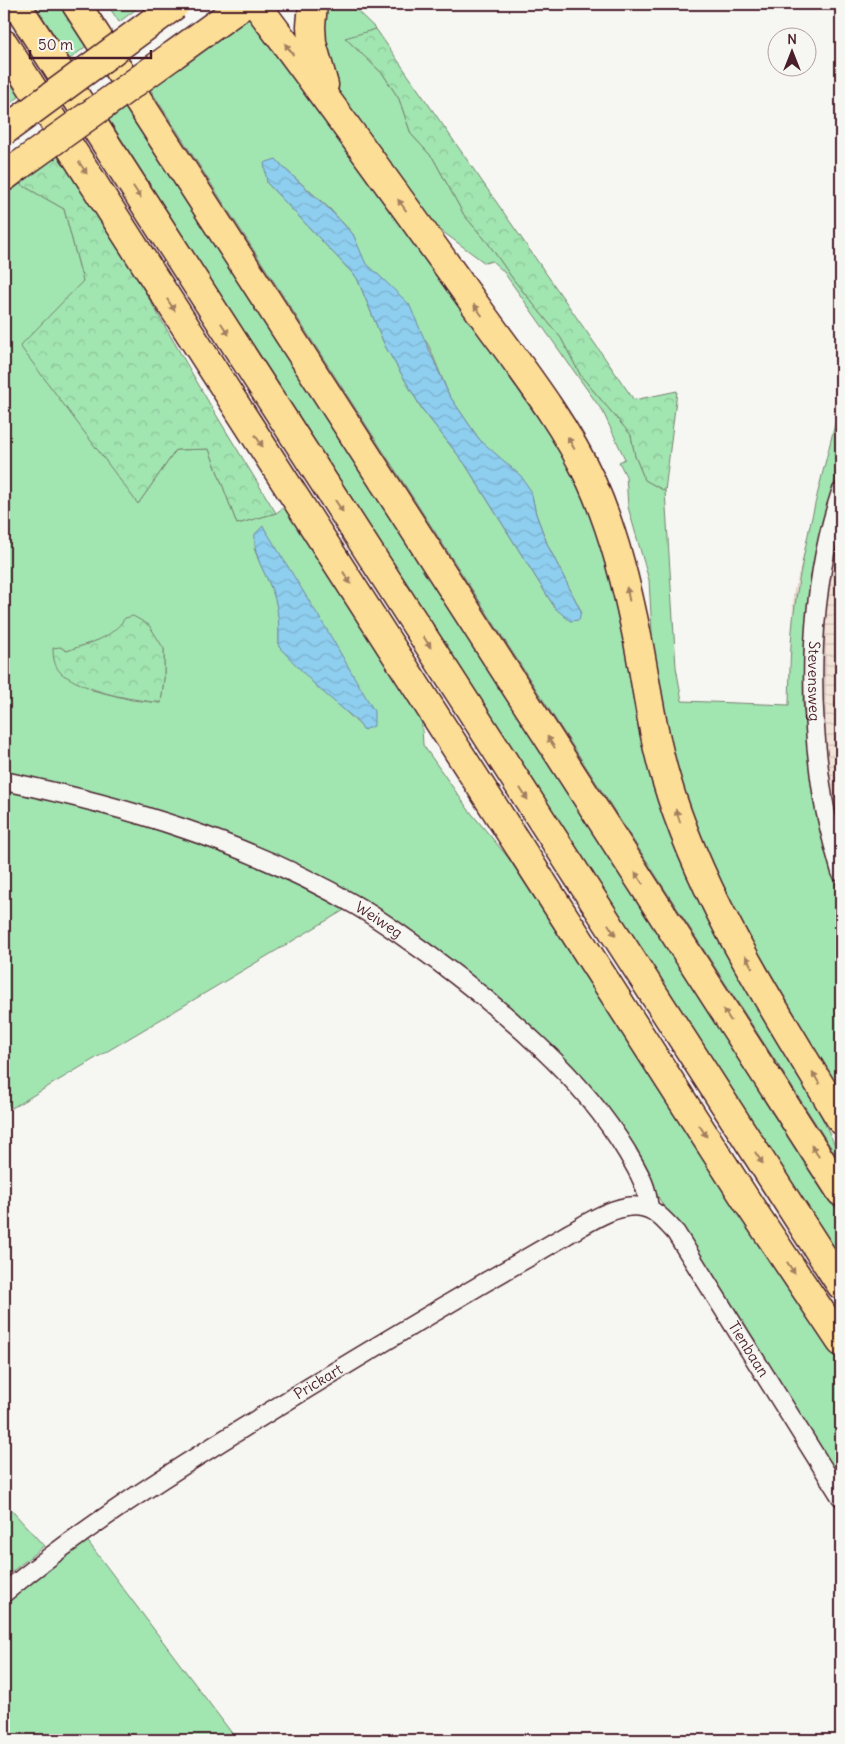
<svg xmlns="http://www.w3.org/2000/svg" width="845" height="1744" font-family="Delius,sans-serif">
	<defs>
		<pattern id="industrial-grid" width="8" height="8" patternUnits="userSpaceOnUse" patternTransform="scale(1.25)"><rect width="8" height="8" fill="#f2e4d7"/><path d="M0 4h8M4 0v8" fill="none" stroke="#d1c3b9"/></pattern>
		<pattern id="forest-crowns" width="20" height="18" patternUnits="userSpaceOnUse" patternTransform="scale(1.25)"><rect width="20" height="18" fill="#a1e5b1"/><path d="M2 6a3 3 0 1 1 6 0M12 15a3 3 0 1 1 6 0" fill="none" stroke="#8cc498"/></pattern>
		<pattern id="water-waves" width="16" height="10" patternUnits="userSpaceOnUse" patternTransform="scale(1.25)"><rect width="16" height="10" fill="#8eceef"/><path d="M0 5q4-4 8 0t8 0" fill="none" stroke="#7cb0cd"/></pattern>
	</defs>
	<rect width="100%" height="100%" fill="#f6f6f2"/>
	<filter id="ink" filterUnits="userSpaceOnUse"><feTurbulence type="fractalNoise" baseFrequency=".02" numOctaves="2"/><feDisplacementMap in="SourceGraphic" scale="10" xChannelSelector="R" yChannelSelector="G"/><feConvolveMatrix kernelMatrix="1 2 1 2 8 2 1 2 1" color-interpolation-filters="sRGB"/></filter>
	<g filter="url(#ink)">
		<!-- industrial -->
		<path fill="url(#industrial-grid)" d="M841 414V956L789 718 793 594Z"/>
		<!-- grass -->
		<g fill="#a1e5b1" stroke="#76826e" fill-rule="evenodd">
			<path d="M34 4H71L94 40 70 59Z"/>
			<path d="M107 4H143L119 22Z"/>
			<path d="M323 4H350L376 29 346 39 383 74 399 99 411 134 433 158 464 215 488 243 513 279 561 338 581 376 631 435 635 456 645 480 665 491 676 667 682 701 789 705C790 672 790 638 795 605 805 536 824 469 841 400V456L817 552 808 609 804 650 803 703 809 761 821 823 841 907V1098L820 1065 740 923 702 848 680 784 655 685 649 580 628 507 626 476 619 462 625 459 603 412 503 271 492 261 485 263 435 226 334 88 325 67Z"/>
			<path d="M252 16 557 435 593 499 636 691 814 1101 841 1158V1163L150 89ZM276 159 285 169 330 209 353 234 364 262 386 282 429 346 449 395 479 439 531 491 536 514 548 546 581 611 555 608 465 464 422 409 385 346 357 278 267 183Z"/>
			<path d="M4 72 19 97 4 107Z"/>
			<path d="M134 102 841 1216V1267L109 120Z"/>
			<path d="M20 184 64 209 83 281 138 504 176 450 209 449 237 524 276 513 286 506 421 710 423 745 468 809 544 901 790 1288 841 1366V1489L683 1240 638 1162 596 1097 354 898 4 774V196ZM254 548 364 729 279 647C279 629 280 609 273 592 267 577 259 563 254 548ZM117 630 164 649V678L161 703 132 700 92 690 60 647 67 651 105 638Z"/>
			<path d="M4 791 56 801 142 825 224 853 289 879 346 909 12 1108 4 1100Z"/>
			<path d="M4 1502 44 1546 4 1578Z"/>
			<path d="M86 1539 237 1740H4V1601Z"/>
		</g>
		<!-- forest -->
		<g fill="url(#forest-crowns)" stroke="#76826e">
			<path d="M376 29 634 400 677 391 665 491 645 480 635 456 631 435 581 376 561 338 513 279 488 243 464 215 433 158 411 134 399 99 383 74 345 38Z"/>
			<path d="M58 156 132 269 212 408 276 513 237 524 209 449 176 450 138 504 20 346 83 281 64 209 20 184Z"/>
			<path d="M133 616 149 625 164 649V678L161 703C130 699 102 695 74 681 70 678 64 676 61 673 54 666 53 657 53 648L60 647 67 651C91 642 110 640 125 618Z"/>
		</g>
		<!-- water -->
		<g fill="url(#water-waves)" stroke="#7388a1">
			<path d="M276 159 285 169 330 210 353 234 365 262 409 304 449 395 479 439 521 476 531 491 536 514 548 546 581 611 579 620 570 621 555 608 465 464 422 409 385 346 357 278 267 183 264 163Z"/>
			<path d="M263 526 327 630 374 711V726L364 730 356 720 317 687 279 647C279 629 279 610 273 593 265 570 253 559 255 534Z"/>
		</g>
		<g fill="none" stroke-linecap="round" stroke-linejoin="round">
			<defs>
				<g id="minor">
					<path id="s1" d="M841 492C809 589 807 698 823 798 827 823 834 847 841 872"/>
					<path id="s2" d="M4 781C126 806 249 843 357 906 372 915 387 925 401 935 450 969 497 1006 540 1047 574 1079 603 1112 627 1152 633 1163 640 1173 644 1185 647 1192 648 1201 649 1208"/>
					<path id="s3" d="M4 1593C79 1531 160 1479 243 1428 322 1379 402 1331 482 1284 511 1267 540 1251 568 1234 586 1224 605 1211 626 1207 650 1203 661 1216 676 1233L841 1497"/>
				</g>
				<g id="trunk">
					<path d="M172 56 244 4"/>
					<path d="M4 177 20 165"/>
				</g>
				<g id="motorway">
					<path d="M16 4 841 1285"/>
					<path d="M76 4 841 1192"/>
					<path d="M256 4C329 101 400 200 471 299 512 357 561 416 591 481 614 532 627 586 638 641 647 687 652 733 666 779 702 901 776 1011 841 1120"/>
					<path d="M313 4 311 26 312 43 324 85"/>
					<path d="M4 44 750 1206 841 1342"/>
				</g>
			</defs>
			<!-- minor casing -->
			<use href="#minor" stroke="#4a1f2b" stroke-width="21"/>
			<!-- trunk casing -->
			<use href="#trunk" stroke="#4a1f2b" stroke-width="31"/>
			<!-- motorway casing -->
			<use href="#motorway" stroke="#4a1f2b" stroke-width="31"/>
			<!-- minor -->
			<use href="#minor" stroke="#f6f6f2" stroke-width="18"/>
			<!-- trunk -->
			<use href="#trunk" stroke="#fdde96" stroke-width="28"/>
			<!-- motorway -->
			<use href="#motorway" stroke="#fdde96" stroke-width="28"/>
			<defs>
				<g id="trunk-bridge">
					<path d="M4 131 175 5"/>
					<path d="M20 165 172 56"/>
				</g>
			</defs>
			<!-- trunk-bridge casing -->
			<use href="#trunk-bridge" stroke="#4a1f2b" stroke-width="31" stroke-linecap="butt"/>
			<!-- trunk-bridge -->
			<use href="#trunk-bridge" stroke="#fdde96" stroke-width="28"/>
		</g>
		<!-- one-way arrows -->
		<defs><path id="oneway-solid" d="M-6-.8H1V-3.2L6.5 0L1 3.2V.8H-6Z" transform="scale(1.25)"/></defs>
		<g fill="#a47e60">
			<use href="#oneway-solid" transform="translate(289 49) rotate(-126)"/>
			<use href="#oneway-solid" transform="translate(83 168) rotate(57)"/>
			<use href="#oneway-solid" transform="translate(137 192) rotate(57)"/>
			<use href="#oneway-solid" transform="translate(402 205) rotate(-126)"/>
			<use href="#oneway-solid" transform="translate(171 305) rotate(57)"/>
			<use href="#oneway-solid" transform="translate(478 310) rotate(-126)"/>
			<use href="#oneway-solid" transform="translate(225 329) rotate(57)"/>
			<use href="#oneway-solid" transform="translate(259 441) rotate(57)"/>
			<use href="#oneway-solid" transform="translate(571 443) rotate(-119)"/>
			<use href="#oneway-solid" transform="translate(339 506) rotate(57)"/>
			<use href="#oneway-solid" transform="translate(347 578) rotate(58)"/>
			<use href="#oneway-solid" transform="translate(628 594) rotate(-101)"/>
			<use href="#oneway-solid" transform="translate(427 642) rotate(57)"/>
			<use href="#oneway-solid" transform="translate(551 742) rotate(-123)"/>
			<use href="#oneway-solid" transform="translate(524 794) rotate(57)"/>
			<use href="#oneway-solid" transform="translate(678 816) rotate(-109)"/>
			<use href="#oneway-solid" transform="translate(639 878) rotate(-123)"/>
			<use href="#oneway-solid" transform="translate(612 930) rotate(57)"/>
			<use href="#oneway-solid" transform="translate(749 962) rotate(-119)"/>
			<use href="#oneway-solid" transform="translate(727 1015) rotate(-123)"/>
			<use href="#oneway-solid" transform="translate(816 1078) rotate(-121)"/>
			<use href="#oneway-solid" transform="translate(703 1131) rotate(57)"/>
			<use href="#oneway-solid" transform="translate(815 1151) rotate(-123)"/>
			<use href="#oneway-solid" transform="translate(759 1158) rotate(57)"/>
			<use href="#oneway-solid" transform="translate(791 1268) rotate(57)"/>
		</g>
	</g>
	<g text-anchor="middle" stroke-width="5" stroke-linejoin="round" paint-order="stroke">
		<!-- street labels -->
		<g font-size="15" fill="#4a1f2b" stroke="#f6f6f2">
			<text dy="5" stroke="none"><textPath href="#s1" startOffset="192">Stevensweg</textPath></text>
			<text dy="5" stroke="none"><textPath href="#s2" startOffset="402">Weiweg</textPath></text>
			<text dy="5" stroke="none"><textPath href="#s3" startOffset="930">Tienbaan</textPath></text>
			<text dy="5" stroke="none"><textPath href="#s3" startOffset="379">Prickart</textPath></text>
		</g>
	</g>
	<!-- margin -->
	<rect width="845" height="1744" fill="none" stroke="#f6f6f2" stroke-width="20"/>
	<rect x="10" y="10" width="825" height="1724" fill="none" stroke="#4a1f2b" stroke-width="2" filter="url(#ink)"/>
	<!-- north arrow -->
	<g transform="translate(792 52)"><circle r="24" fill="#f6f6f2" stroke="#b1a0a2"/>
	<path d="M0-4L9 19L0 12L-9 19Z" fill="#4a1f2b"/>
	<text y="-8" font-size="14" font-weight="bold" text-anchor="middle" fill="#4a1f2b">N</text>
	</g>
	<!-- scale -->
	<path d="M30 50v8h121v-8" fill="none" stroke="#4a1f2b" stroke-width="2.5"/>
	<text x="38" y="50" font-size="15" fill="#4a1f2b" stroke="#f6f6f2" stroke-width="4" paint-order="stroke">50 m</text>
</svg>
